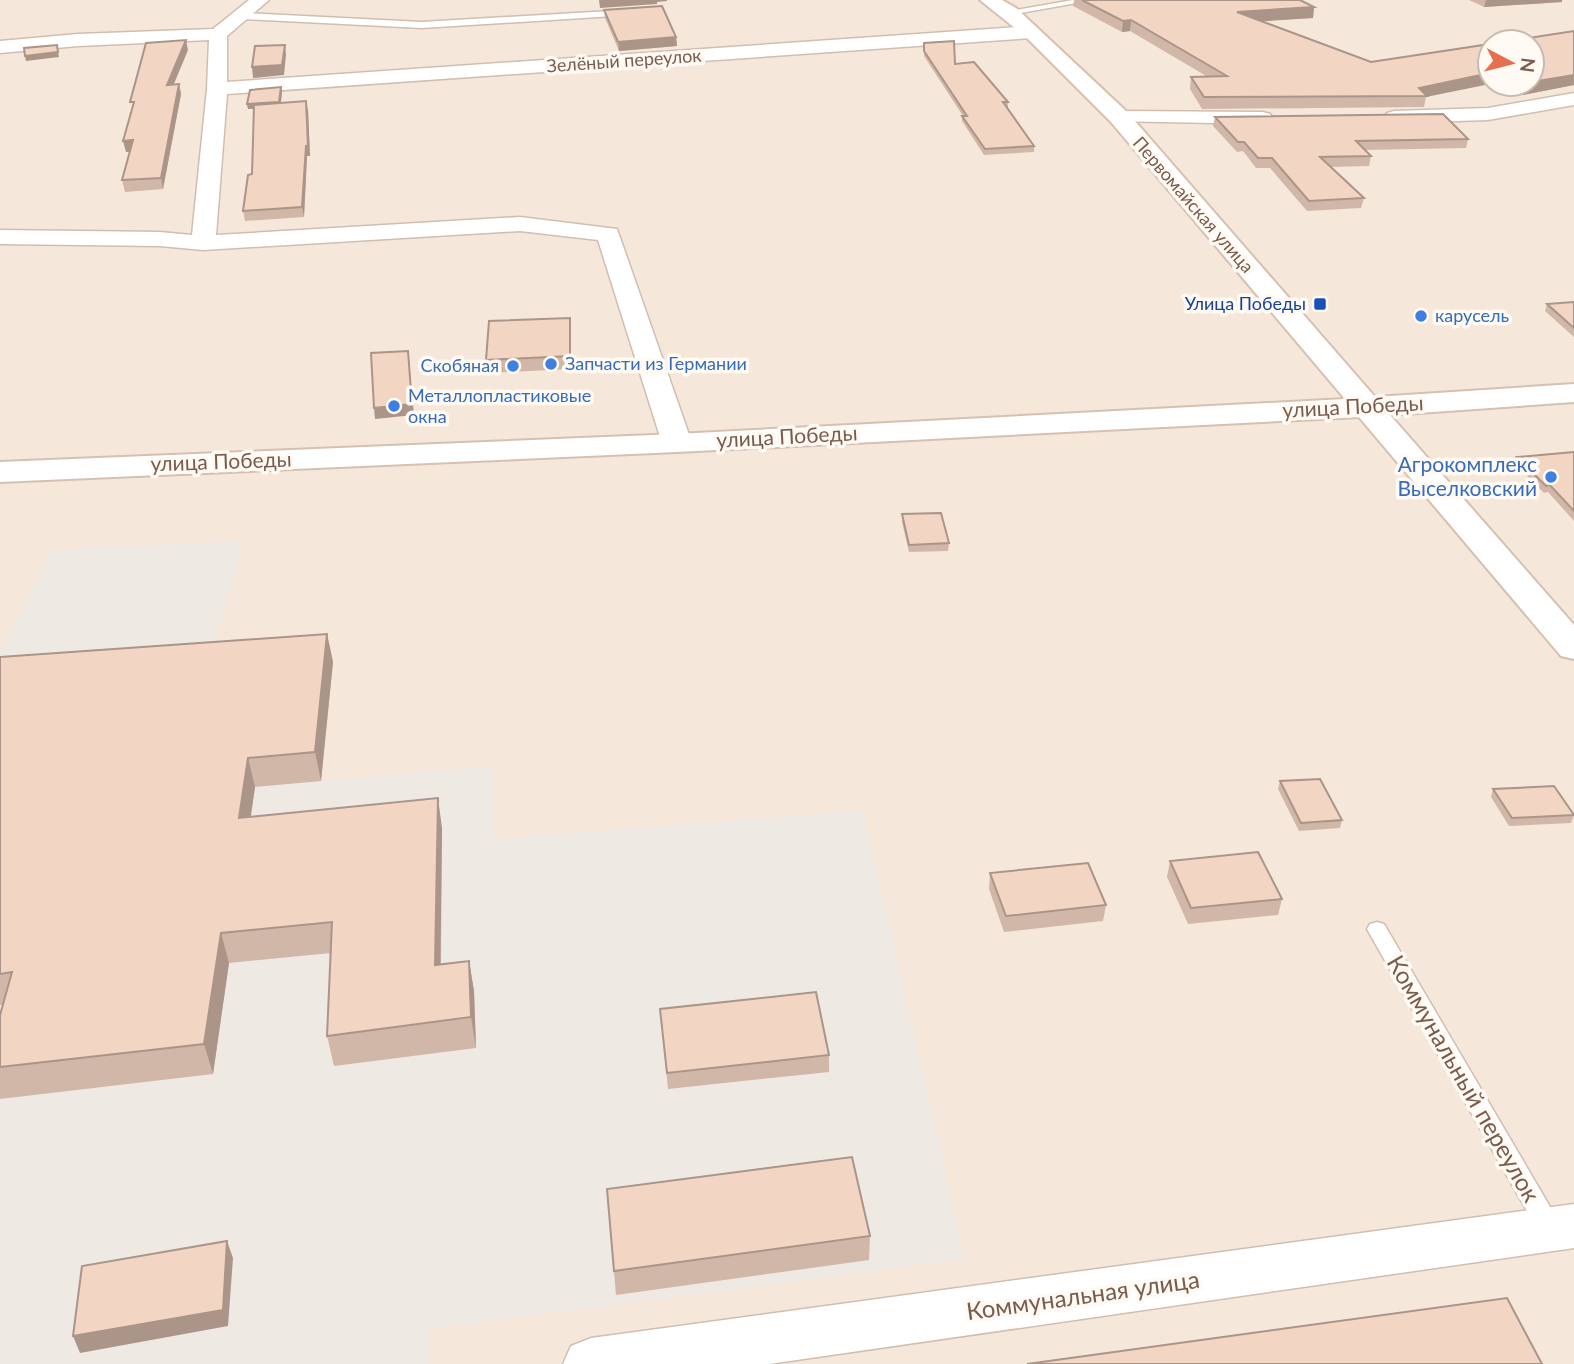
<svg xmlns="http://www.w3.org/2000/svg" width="1574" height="1364" font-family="Lato,sans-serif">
	<rect width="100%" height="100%" fill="#fdf6ec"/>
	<!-- residential -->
	<path fill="#f5e8da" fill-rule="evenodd" d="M0 0H1574V1364H0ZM1490 42H1532V84H1490Z"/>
	<!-- industrial -->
	<path fill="#efe9e4" d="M243 541 209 664 333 655 322 781 492 766 493 839 863 810 965 1259 428 1329V1364H0V653L50 550Z"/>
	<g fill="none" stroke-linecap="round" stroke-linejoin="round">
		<defs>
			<g id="lane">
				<path d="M1073 0H1094L1009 15 1005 12Z"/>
				<path d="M627 10 630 15 422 28 243 19 239 16 243 13 422 22Z"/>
				<path d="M1377 922 1384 924 1559 1222 1562 1229 1559 1236 1550 1240 1541 1236 1367 929 1370 924Z"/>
			</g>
			<g id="street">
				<path d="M249 0H269L227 36V82L1032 26 1041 32 1032 38 227 94 216 235 520 217 617 229 692 443 688 449 677 452 666 449 662 443 598 240 520 231 203 250 160 246 0 244V230L160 232 192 235 207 89 209 40 78 46 0 53V41L78 34 213 29Z"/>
				<path d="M1574 93V105L1488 120 1394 123 1387 121 1384 117 1387 113 1394 111 1488 108Z"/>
				<path d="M1119 111 1263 112 1270 114 1273 118 1270 122 1263 124 1112 121 1109 117 1112 113Z"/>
				<path d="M1574 1204V1248L769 1364H563L571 1346 591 1338Z"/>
			</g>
			<path id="secondary" d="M980 0H1002L1016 8 1127 112 1375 397 1574 384V402L1390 415 1574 625V659L1561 656 1359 417 677 452 0 482V462L677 434 1345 399 1111 122 1025 36Z"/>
		</defs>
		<!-- lane casing -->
		<use href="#lane" stroke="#d1beb0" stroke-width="3"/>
		<!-- street casing -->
		<use href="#street" stroke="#d1beb0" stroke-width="3"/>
		<!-- secondary casing -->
		<use href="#secondary" stroke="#d6c0b0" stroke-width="4"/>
		<!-- lane -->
		<use href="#lane" fill="#fff" fill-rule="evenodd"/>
		<!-- street -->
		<use href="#street" fill="#fff" fill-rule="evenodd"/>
		<!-- secondary -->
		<use href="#secondary" fill="#fff" fill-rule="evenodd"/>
	</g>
	<!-- wall -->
	<g fill="#d1b7a8">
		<path d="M1074 0H1300L1314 7 1313 18 1260 21 1371 62 1490 44 1426 97 1424 107 1202 109 1190 89 1191 77H1208L1130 31 1122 32 1073 6Z"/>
		<path d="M1469 0H1562V2L1484 7Z"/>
		<path d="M604 10 676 37 677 46 619 51 605 18Z"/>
		<path d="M1574 31V85L1523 95 1498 84H1532Z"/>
		<path d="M924 43 955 64 1008 102V107H1007L1034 146V152L984 155 962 121V116H963L924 56Z"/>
		<path d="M188 50 174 84H179L181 94 163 189 125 192 122 180 130 152H126Z"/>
		<path d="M281 87 282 93 281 103 308 110 310 156H307L304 217 245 221 243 211 252 174 254 109H248L247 104Z"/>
		<path d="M1215 117 1468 139 1466 148 1365 150 1371 156 1369 166 1330 167 1364 198 1361 208 1307 211 1270 168H1256L1243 151 1237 152 1213 126Z"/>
		<path d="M1574 302V337L1545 311 1547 304Z"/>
		<path d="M571 331V369L487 373 486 360Z"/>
		<path d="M1574 452V521L1548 492 1544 493 1515 464 1517 457Z"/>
		<path d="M902 514 949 543 948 551 909 552 902 522Z"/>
		<path d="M327 634 333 662 321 781 255 787 251 816 442 828 441 964 469 961 474 991 476 1048 334 1066 327 1036 331 953 229 963 213 1074 0 1099V1015L3 1005H0V657Z"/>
		<path d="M1280 781 1342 820 1340 828 1299 831 1278 789Z"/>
		<path d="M1493 789 1574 815 1571 823 1509 826 1491 797Z"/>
		<path d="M1170 861 1282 899 1278 915 1188 924 1167 877Z"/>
		<path d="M990 873 1106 905 1103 921 1004 932 989 889Z"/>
		<path d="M660 1009 829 1055V1072L668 1089Z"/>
		<path d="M607 1189 870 1236 869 1260 616 1295Z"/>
	</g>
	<!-- shaded-wall -->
	<g fill="#aa9588">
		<path d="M599 0H667V1L657 2V4L600 8Z"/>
		<path d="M1486 0H1562V2L1484 7Z"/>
		<path d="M1314 7 1313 18 1235 23 1237 12Z"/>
		<path d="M1131 20 1130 31 1122 32 1123 21Z"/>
		<path d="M676 37 677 46 619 51 618 42Z"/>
		<path d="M186 40 188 50 169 95 167 85Z"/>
		<path d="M285 45 286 55 284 75 253 78 252 67Z"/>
		<path d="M58 52 59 57 26 61 25 56Z"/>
		<path d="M1490 73V84L1426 97 1427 96 1419 88Z"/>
		<path d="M1574 75V85L1523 95 1525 84H1532V82Z"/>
		<path d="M179 84 181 94 163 189 161 178Z"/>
		<path d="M281 87 282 93 280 107 248 109 247 104Z"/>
		<path d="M306 101 308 110 310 156H307L304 217 302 207Z"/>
		<path d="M133 140 135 151 126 152 123 141Z"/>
		<path d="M570 318 571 331V369L570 356Z"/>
		<path d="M408 351 414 415 375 419 374 408Z"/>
		<path d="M327 634 333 662 321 781 315 752Z"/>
		<path d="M248 758 255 787 246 847 239 818Z"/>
		<path d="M438 798 442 828 440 995 435 965Z"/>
		<path d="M221 933 229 963 213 1074 204 1044Z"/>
		<path d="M469 961 474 991 476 1048 471 1017Z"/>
		<path d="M227 1241 233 1258 228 1326 80 1353 73 1336Z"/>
	</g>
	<!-- building -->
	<g fill="#f3d5c3" stroke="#aa9588" stroke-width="2">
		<path d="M1082 0H1300L1314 7 1237 12 1371 62 1490 44V73L1419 88 1427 96 1204 97 1191 77 1227 76 1131 20 1123 21Z"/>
		<path d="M662 6 676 37 618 42 604 10Z"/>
		<path d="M1574 31V75L1532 82V42H1504Z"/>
		<path d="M186 40 167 85 179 84 161 178 122 180 133 140 123 141 134 102H130L146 43Z"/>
		<path d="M954 41 955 64 974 62 1008 102H1003L1034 146 985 149 962 116H967L924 51V43Z"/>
		<path d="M57 45 58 52 25 56 24 48Z"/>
		<path d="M285 45 282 65 252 67 255 46Z"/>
		<path d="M281 87 279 102 247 104 250 90Z"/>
		<path d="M306 101 308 146H306L302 207 243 211 248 175 252 174 254 105Z"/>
		<path d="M1443 114 1468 139 1356 141 1371 156 1320 157 1364 198 1309 201 1272 158H1258L1244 142H1238L1215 117Z"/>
		<path d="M1574 302V328L1547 304Z"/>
		<path d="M570 318V356L486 360 489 321Z"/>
		<path d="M408 351 412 404 374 408 371 353Z"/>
		<path d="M1574 452V511L1550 485 1546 486 1517 457Z"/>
		<path d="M941 513 949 543 909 545 902 514Z"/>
		<path d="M327 634 315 752 248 758 239 818 438 798 435 965 469 961 471 1017 327 1036 332 922 221 933 204 1044 0 1067V1015L12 972 0 974V657Z"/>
		<path d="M1320 779 1342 820 1301 823 1280 781Z"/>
		<path d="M1554 786 1574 815 1512 818 1493 789Z"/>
		<path d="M1258 852 1282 899 1191 908 1170 861Z"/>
		<path d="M1088 863 1106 905 1006 916 990 873Z"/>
		<path d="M816 992 829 1055 667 1073 660 1009Z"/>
		<path d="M852 1157 870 1236 614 1271 607 1189Z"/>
		<path d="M227 1241 223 1310 73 1336 82 1266Z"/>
		<path d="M1507 1298 1542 1364H1027Z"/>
	</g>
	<!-- markers -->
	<rect fill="#1a4fb4" stroke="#fffaf3" stroke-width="2.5" x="1313" y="297" width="14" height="14" rx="3.5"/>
	<g fill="#3f7fe0" stroke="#fffaf3" stroke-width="2.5">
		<circle cx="1421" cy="316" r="7"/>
		<circle cx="551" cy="364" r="7"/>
		<circle cx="513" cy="366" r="7"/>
		<circle cx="394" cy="406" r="7"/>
		<circle cx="1551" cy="477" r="7"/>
	</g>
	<g text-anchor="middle" stroke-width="7" stroke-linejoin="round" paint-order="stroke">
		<!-- far-street labels -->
		<g font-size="18" fill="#7a5c4d" stroke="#fffaf3">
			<text transform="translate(624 61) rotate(-4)" y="6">Зелёный переулок</text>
			<text transform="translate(1193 205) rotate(49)" y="6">Первомайская улица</text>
		</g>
		<!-- far-transit labels -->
		<g font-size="18" fill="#164399" stroke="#fffaf3" text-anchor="end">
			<text x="1306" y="310">Улица Победы</text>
		</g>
		<!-- far-shop labels -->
		<g font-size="18" fill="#366cbe" stroke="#fffaf3" text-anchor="start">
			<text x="1435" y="322">карусель</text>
			<text x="565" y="370">Запчасти из Германии</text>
			<text x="499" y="372" text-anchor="end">Скобяная</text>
			<text x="408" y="402">Металлопластиковые<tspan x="408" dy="21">окна</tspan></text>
		</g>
		<!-- street labels -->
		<g font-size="21" fill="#7a5c4d" stroke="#fffaf3">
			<text transform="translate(1353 407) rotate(-3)" y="7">улица Победы</text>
			<text transform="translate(787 437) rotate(-3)" y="7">улица Победы</text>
			<text transform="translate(221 462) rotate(-2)" y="7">улица Победы</text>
		</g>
		<!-- shop labels -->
		<g font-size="21" fill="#366cbe" stroke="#fffaf3" text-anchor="end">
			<text x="1537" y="472">Агрокомплекс<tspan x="1537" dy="24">Выселковский</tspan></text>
		</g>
		<!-- near-street labels -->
		<g font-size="24" fill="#7a5c4d" stroke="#fffaf3">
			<text transform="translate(1463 1079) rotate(60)" y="8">Коммунальный переулок</text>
			<text transform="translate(1083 1296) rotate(-8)" y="8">Коммунальная улица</text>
		</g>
	</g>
	<!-- north arrow -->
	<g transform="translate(1511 63) rotate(97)"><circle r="33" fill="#fffaf3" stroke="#cabbb1" stroke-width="2"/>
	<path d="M0-5L12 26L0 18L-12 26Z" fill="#e76f51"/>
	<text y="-10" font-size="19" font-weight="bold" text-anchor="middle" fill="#7a5c4d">N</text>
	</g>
</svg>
